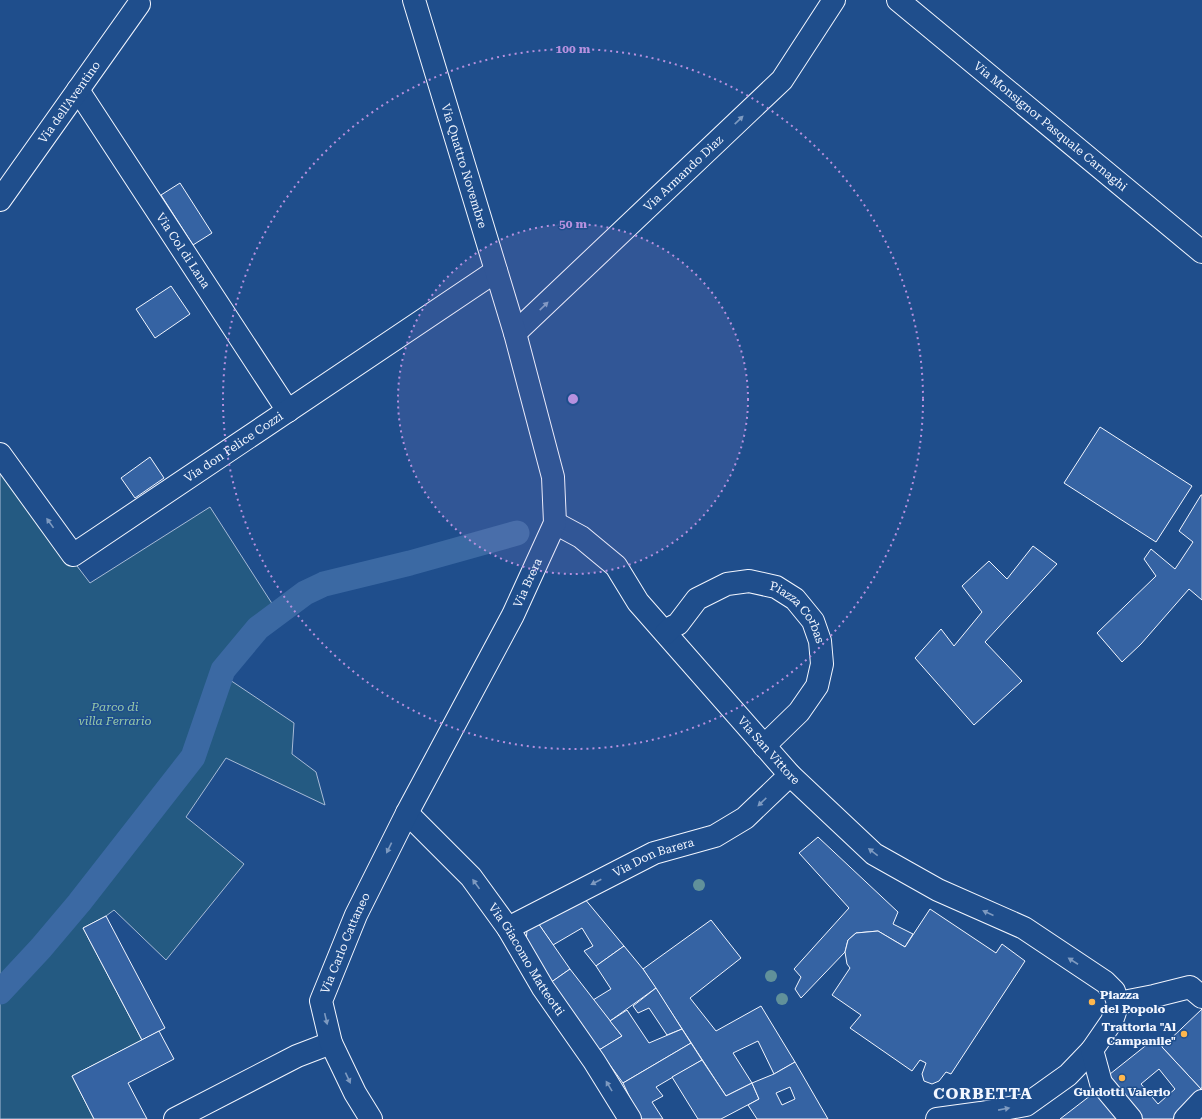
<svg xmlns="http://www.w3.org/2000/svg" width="1202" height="1119" font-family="'Roboto Serif',serif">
	<rect width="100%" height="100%" fill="#1f4e8c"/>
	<!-- green -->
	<path fill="#245a82" stroke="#a8bbd7" d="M0 465 90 583 210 507 280 616 265 628 224 676 294 723 292 754 316 772 325 805 226 758 186 817 244 864 166 960 114 910 106 916 83 928 142 1040 72 1076 94 1119H0Z"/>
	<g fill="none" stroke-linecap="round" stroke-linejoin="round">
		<!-- canal -->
		<path stroke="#3b69a3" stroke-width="25" d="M0 992 41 948 79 903 193 757 223 670 258 628 305 593 324 584 410 563 517 533"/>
	</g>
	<!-- building -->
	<g fill="#3563a3" stroke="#f2f6ff" fill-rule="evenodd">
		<path d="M180 183 212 233 193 245 161 195Z"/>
		<path d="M171 286 190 314 155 338 136 309Z"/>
		<path d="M1100 427 1192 486 1156 542 1064 483Z"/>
		<path d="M150 457 164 478 135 498 121 478Z"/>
		<path d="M1201 495H1202V600L1189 589 1141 644 1122 662 1097 633 1156 576 1144 559 1151 549 1175 569 1193 542 1179 531Z"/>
		<path d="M1033 546 1057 564 985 642 1022 681 974 725 915 658 941 629 954 646 982 612 962 586 989 561 1007 579Z"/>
		<path d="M818 837 898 912 893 924 913 934 905 947 878 931 856 933 848 940 845 952 801 998 795 989 801 977 794 969 849 908 799 853Z"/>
		<path d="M584 898 624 946 596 966 584 951 593 946 582 928 553 945 538 923Z"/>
		<path d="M930 909 996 953 1002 944 1025 961 951 1074 946 1072 939 1081 932 1084 924 1081 922 1074 926 1063 920 1060 912 1071 850 1028 861 1015 832 995 850 968 847 964 845 952 848 940 856 933 878 931 905 947Z"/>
		<path d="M106 916 165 1028 142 1040 83 928Z"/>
		<path d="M711 920 741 958 690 998 716 1031 761 1006 795 1062 774 1074 758 1041 733 1053 752 1083 726 1096 643 969Z"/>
		<path d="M538 923 570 969 550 983 526 942 527 930Z"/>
		<path d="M624 946 643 969 656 988 610 1021 593 1000 611 989 596 966Z"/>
		<path d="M570 969 622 1036 599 1050 550 983Z"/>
		<path d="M656 988 682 1029 667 1035 649 1008 638 1013 633 1006Z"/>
		<path d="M1202 1009V1087L1201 1089 1162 1047Z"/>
		<path d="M627 1010 649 1043 682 1029 691 1043 623 1083 599 1050 622 1036 610 1021Z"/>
		<path d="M159 1031 174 1059 128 1083 147 1119H94L72 1076Z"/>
		<path d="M1154 1039 1162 1047 1201 1089 1192 1102 1175 1119H1141L1105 1078ZM1159 1069 1175 1089 1158 1104 1141 1084Z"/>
		<path d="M691 1043 702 1060 656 1087 663 1096 652 1102 663 1119H640L623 1083Z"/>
		<path d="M702 1060 726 1096 752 1083 759 1099 721 1119H698L672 1077Z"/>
		<path d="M795 1062 828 1119H757L748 1105 759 1099 752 1083 774 1074ZM790 1087 795 1099 782 1105 776 1093Z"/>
		<path d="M1095 1092 1119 1119H1060Z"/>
	</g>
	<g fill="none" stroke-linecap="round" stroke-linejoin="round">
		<defs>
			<g id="minor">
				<path id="s1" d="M898 0 1202 252"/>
				<path id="s2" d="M78 90 288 411"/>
				<path id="s3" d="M0 200 139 4"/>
				<path id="s4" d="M515 333 782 80 834 0"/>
				<path id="s5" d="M0 454 73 555 496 271"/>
				<path id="s6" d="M555 523 581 537 616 566 638 602 790 775 874 854 938 890 1024 928 1105 982 1114 991 1118 1003 1112 1021 1092 1050 1068 1075 1026 1105 981 1113 937 1119"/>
				<path id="s7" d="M666 633 672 627 678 624 697 599 727 584 749 581 776 587 795 599 813 621 820 641 822 664 817 686 799 712 764 746"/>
				<path id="s8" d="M407 813 471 877 508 928 543 988 594 1061 630 1119"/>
				<path id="s9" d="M508 928 654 853 715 836 745 818 790 775"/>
				<path d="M1118 1003 1154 996 1190 987 1202 997"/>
				<path d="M1092 1050 1101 1083 1131 1119"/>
				<path d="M175 1119 297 1056 331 1043"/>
				<path id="s10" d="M371 1119 355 1093 331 1043 321 1001 356 915 407 813 513 615 555 523 553 477 515 333 414 0"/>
				<path d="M1185 1119 1202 1101"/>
			</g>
		</defs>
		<!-- minor casing -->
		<use href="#minor" stroke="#f2f6ff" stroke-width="24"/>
		<!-- minor -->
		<use href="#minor" stroke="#1f4e8c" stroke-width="22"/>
	</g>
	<!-- trees -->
	<g fill="#61919a">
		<circle cx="699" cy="885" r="6"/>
		<circle cx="771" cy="976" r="6"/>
		<circle cx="782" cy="999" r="6"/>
	</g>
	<!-- one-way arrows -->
	<defs><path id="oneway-solid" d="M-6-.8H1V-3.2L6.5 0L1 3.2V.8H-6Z"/></defs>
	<g fill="#7e9ac0">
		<use href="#oneway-solid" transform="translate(739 120) rotate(-44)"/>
		<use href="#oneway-solid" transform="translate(544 306) rotate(-44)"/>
		<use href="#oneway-solid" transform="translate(50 523) rotate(-126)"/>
		<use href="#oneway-solid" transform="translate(762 802) rotate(136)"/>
		<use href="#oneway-solid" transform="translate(389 848) rotate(116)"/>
		<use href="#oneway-solid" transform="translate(873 852) rotate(-142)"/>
		<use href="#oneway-solid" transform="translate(596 882) rotate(153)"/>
		<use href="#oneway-solid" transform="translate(476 884) rotate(-126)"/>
		<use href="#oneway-solid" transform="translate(988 913) rotate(-156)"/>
		<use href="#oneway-solid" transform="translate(1073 961) rotate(-147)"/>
		<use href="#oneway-solid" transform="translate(326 1019) rotate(77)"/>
		<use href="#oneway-solid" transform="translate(348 1078) rotate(65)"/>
		<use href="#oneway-solid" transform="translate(609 1086) rotate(-121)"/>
		<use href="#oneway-solid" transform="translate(1004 1109) rotate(-11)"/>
	</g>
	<!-- distance rings -->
	<circle cx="573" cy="399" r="175" fill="#b691df" fill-opacity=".12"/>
	<g fill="none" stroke="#b691df" stroke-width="2" stroke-dasharray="2 4">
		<circle cx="573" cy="399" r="175"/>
		<circle cx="573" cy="399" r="350"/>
	</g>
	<!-- markers -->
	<g fill="#ffb74d" stroke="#1f4e8c" stroke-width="1.5">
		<circle cx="1092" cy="1002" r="4"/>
		<circle cx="1184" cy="1034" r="4"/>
		<circle cx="1122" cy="1078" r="4"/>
	</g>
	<g text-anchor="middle" stroke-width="3" stroke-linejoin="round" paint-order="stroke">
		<!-- street labels -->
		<g font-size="12" fill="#f2f6ff" stroke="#1f4e8c">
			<text dy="4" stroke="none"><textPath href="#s3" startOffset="120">Via dell'Aventino</textPath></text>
			<text dy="4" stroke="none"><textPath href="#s1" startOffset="198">Via Monsignor Pasquale Carnaghi</textPath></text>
			<text transform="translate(464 166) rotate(73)" y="4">Via Quattro Novembre</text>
			<text dy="4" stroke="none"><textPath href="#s4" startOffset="232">Via Armando Diaz</textPath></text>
			<text dy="4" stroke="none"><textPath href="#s2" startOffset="192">Via Col di Lana</textPath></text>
			<text dy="4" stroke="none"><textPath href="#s5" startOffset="318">Via don Felice Cozzi</textPath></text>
			<text dy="4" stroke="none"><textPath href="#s10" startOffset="596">Via Brera</textPath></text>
			<text dy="4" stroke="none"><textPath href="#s7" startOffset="164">Piazza Corbas</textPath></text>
			<text dy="4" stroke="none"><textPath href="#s6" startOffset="315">Via San Vittore</textPath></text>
			<text dy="4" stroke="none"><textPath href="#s9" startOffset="162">Via Don Barera</textPath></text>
			<text dy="4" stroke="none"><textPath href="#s10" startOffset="192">Via Carlo Cattaneo</textPath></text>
			<text dy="4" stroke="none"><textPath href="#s8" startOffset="190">Via Giacomo Matteotti</textPath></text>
		</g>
		<!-- park labels -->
		<g font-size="12" font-style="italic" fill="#97c8a6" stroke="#1f4e8c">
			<text x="115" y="711">Parco di<tspan x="115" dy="14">villa Ferrario</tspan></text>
		</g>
		<!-- poi labels -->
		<g font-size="12" font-weight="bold" fill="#f2f6ff" stroke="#1f4e8c" text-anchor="start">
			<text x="1100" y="999">Piazza<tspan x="1100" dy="14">del Popolo</tspan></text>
			<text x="1176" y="1031" text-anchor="end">Trattoria "Al<tspan x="1176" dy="14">Campanile"</tspan></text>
			<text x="1122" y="1096" text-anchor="middle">Guidotti Valerio</text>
		</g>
		<!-- district labels -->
		<g font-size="16" font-weight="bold" letter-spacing="1" fill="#f2f6ff" stroke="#1f4e8c">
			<text x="983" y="1099">CORBETTA</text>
		</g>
	</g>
	<circle cx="573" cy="399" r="6" fill="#b691df" stroke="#1f4e8c" stroke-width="2"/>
	<g font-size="12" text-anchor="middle" font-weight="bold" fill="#b691df" stroke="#1f4e8c" stroke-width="3" stroke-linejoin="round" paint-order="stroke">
		<text x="573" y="53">100 m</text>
		<text x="573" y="228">50 m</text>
	</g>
</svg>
